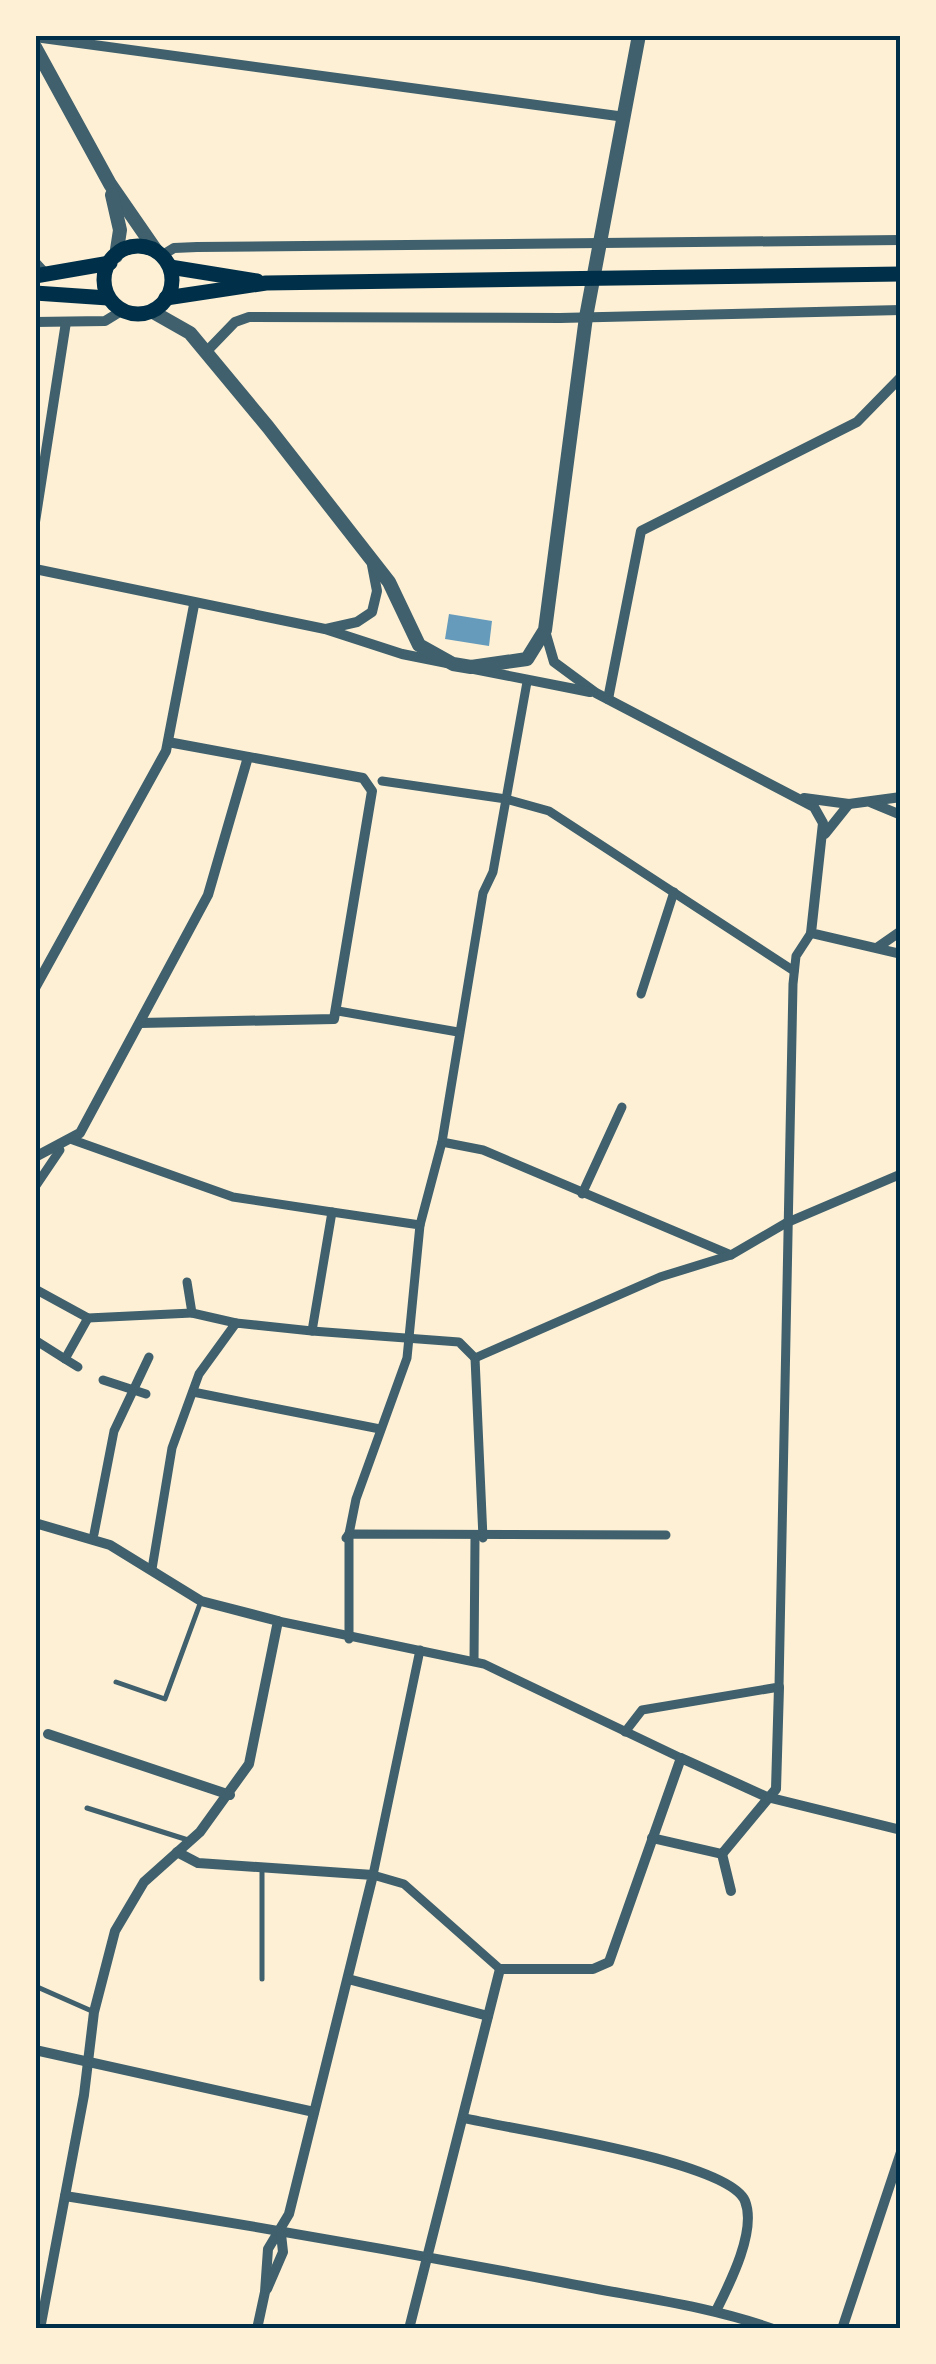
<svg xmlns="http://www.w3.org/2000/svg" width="936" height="2364" font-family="Rubik,sans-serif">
	<rect width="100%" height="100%" fill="#fdf0d5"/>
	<!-- water -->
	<path fill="#669bbc" d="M449 614 492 621 489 646 445 639Z"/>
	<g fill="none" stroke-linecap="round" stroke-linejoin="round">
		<!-- service -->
		<g stroke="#3f606c" stroke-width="5">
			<path d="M116 1682 165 1699 201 1601"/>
			<path d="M87 1808 188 1840"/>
			<path d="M262 1868V1979"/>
			<path d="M35 1986 94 2012"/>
		</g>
		<!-- pedestrian -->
		<g stroke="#3f606c" stroke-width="9">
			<path d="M382 781 506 799 549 811 794 971"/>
			<path d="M641 994 674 892"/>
			<path d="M338 1011 458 1032"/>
			<path d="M73 1140 233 1197 332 1212"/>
			<path d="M442 1142 483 1150 731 1255"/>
			<path d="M35 1187 60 1150"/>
			<path d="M582 1194 622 1107"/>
			<path d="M420 1225 442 1142 483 893 493 872 527 682"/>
			<path d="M187 1282 192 1313 236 1323"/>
			<path d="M35 1289 88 1318 192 1313"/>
			<path d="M312 1331 459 1342 475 1358"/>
			<path d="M35 1340 65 1359"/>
			<path d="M475 1358 660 1277 731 1255 786 1223 901 1174"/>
			<path d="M475 1358 483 1538"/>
			<path d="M78 1367 65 1359 88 1318"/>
			<path d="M103 1380 146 1394"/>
			<path d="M193 1392 380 1429"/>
			<path d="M94 1534 114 1431 149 1357"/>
			<path d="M346 1538 349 1534 666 1535"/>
			<path d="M152 1569 172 1448 199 1374 236 1323 312 1331 332 1212 420 1225 407 1358 356 1499 349 1534V1639"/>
			<path d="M278 1621 484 1664 681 1758"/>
			<path d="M420 1650 373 1875 404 1884 500 1969"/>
			<path d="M474 1661 475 1538"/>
			<path d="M625 1732 642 1710 779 1687 793 984 796 956 811 933"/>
		</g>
		<!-- minor -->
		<g stroke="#3f606c" stroke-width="10">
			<path d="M35 37 625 117"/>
			<path d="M161 256 174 248 197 247 901 240"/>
			<path d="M35 262 45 273"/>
			<path d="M35 322 105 321 123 310"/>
			<path d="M207 351 235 322 249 317 560 318 901 310"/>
			<path d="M35 522 66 322"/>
			<path d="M35 569 325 629 402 654 447 663"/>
			<path d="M326 629 357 622 372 612 377 591 372 565"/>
			<path d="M545 631 554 662 596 693 814 807 823 823 811 933 901 954"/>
			<path d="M474 669 590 692"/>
			<path d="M608 699 641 531 857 422 901 377"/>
			<path d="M804 798 849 804 901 797"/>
			<path d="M872 803 901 815"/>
			<path d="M825 834 849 804"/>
			<path d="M878 947 901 931"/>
			<path d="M35 988 166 751 194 605"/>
			<path d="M140 1023 334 1019 372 791 363 778 168 742"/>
			<path d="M35 1157 80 1133 208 895 248 757"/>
			<path d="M35 1523 110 1545 201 1601 278 1621 249 1764 200 1832 144 1882 115 1931 94 2012 84 2095 40 2329"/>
			<path d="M48 1734 230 1795"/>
			<path d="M652 1838 722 1854 776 1789 779 1687"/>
			<path d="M177 1852 198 1863 373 1875 289 2214 268 2249 265 2292 257 2329"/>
			<path d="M722 1854 731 1891"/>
			<path d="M348 1979 488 2016"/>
			<path d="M35 2050 314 2112"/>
			<path d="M464 2118C513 2130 728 2160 745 2201 757 2231 729 2285 716 2311"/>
			<path d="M65 2196C232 2222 399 2251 566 2283 635 2297 706 2305 773 2329"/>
			<path d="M267 2289 283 2252 281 2234"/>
			<path d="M409 2329 500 1969H593L609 1962 681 1758 767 1797 901 1830"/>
			<path d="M842 2329 901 2152"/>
		</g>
		<!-- tertiary -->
		<g stroke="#3f606c" stroke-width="14">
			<path d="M35 47 110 184 157 252"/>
			<path d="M112 195 120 230 116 256"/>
			<path d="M153 312 190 333 268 427 389 582 419 645 453 664 471 667 527 659 545 630 586 317 639 35"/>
		</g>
		<!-- secondary -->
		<g stroke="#003049" stroke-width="15">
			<circle cx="138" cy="280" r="34"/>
			<path d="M170 267 257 281"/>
			<path d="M35 276 110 263"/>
			<path d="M35 293 108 298"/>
			<path d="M166 298 266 283 901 274"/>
		</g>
	</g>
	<!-- border -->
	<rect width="936" height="2364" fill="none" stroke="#fdf0d5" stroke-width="75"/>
	<rect x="38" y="38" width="860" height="2288" fill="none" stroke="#003049" stroke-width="4"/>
</svg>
